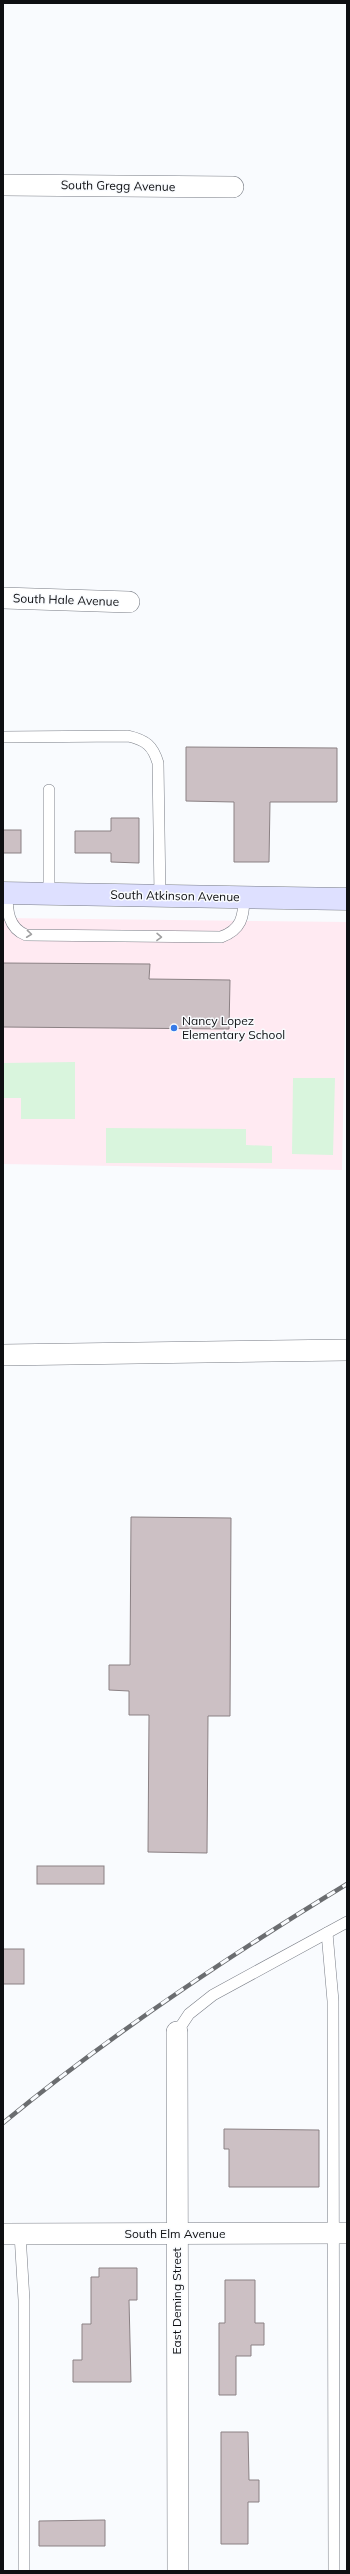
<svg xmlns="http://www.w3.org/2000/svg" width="350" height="2574" font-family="Mulish,sans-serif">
	<rect width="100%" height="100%" fill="#f9fbfe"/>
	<!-- education -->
	<path fill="#ffeaf2" d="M3 918 347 922 342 1170 3 1164Z"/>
	<!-- green -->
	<g fill="#d9f5dd">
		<path d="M75 1062V1119H21V1098H3V1063Z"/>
		<path d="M293 1078H335L333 1155 292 1154Z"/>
		<path d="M106 1128 246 1129V1145L272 1146V1163H106Z"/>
	</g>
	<!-- building -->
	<g fill="#ccc0c4" stroke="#8b8184">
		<path d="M186 747 337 748V802H270L269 862H234V802L186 801Z"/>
		<path d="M111 818H139V863L111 862V853H75V831H111Z"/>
		<rect x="3" y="830" width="18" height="23"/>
		<path d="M3 963 150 964 149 979 230 980 229 1029 3 1027Z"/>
		<path d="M131 1517 231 1518 230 1716H208L207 1853 148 1852 149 1715H129V1691L109 1690V1665H130Z"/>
		<rect x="37" y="1866" width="67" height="18"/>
		<rect x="3" y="1949" width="21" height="35"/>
		<path d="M224 2129 319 2130V2187H229V2149H224Z"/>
		<path d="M99 2268H137V2300H129L131 2382H73V2360H82V2324H91V2277H99Z"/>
		<path d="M225 2280H255V2323H264V2345H251V2356H236V2395H219V2323H225Z"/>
		<path d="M221 2432H248L249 2480H259V2502H248V2544H221Z"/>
		<path d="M105 2520V2546H39V2521Z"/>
	</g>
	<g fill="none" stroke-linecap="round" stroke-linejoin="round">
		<defs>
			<g id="lane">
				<path d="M3 737 128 736C146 740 153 746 158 763L160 896"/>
				<path d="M49 790V894"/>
				<path d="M7 893C7 910 8 928 26 935L221 937C241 930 244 917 244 897"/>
				<path d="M327 1933 333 2001 334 2571"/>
				<path d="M177 2032 189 2014 213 1995 347 1922"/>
				<path d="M20 2234 24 2300V2571"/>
			</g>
			<g id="street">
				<path d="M3 185 233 187"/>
				<path d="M3 598 129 602"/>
				<path d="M3 1355 347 1350"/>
				<path d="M177 2032 178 2571"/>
				<path d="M3 2234 347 2233"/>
			</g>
			<path id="secondary" d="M3 893 347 899"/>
		</defs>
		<!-- lane casing -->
		<use href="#lane" stroke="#797d86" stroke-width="12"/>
		<!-- street casing -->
		<use href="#street" stroke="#797d86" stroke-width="22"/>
		<!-- secondary casing -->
		<use href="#secondary" stroke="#797d86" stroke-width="23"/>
		<!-- lane -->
		<use href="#lane" stroke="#fff" stroke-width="11"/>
		<!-- street -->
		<use href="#street" stroke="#fff" stroke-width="21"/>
		<!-- secondary -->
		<use href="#secondary" stroke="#dee0ff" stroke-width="22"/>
		<defs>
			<path id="rail" d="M3 2123C111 2034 227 1957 347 1884"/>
		</defs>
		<!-- rail casing -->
		<use href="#rail" stroke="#6b6d70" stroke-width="4.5"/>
		<!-- rail -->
		<use href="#rail" stroke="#f9fbfe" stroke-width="3" stroke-dasharray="9" stroke-linecap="butt"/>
	</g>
	<!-- one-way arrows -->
	<defs><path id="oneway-chevron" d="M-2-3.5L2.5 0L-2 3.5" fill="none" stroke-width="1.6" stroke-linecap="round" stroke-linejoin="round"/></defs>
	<g stroke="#9f9fa0">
		<use href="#oneway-chevron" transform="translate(29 934) rotate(6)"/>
		<use href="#oneway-chevron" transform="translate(159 937) rotate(1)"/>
	</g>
	<!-- markers -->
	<circle fill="#367ae8" stroke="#f9fbfe" stroke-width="1.5" cx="174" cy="1028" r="4"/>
	<g text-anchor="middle" stroke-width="3" stroke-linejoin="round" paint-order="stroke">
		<!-- street labels -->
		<g font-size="12" fill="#0e0f12" stroke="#f9fbfe">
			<text transform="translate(118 186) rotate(1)" y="4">South Gregg Avenue</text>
			<text transform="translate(66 600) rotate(2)" y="4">South Hale Avenue</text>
			<text transform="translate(175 896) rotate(1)" y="4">South Atkinson Avenue</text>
			<text x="175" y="2238">South Elm Avenue</text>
			<text transform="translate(177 2301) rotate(-90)" y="4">East Deming Street</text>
		</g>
		<!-- poi labels -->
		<g font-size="12" fill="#0e0f12" stroke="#f9fbfe" text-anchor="start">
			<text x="182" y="1025">Nancy Lopez<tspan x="182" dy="14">Elementary School</tspan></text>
		</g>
	</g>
	<!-- border -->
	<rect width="350" height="2574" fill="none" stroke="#0e0f12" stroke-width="8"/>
</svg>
